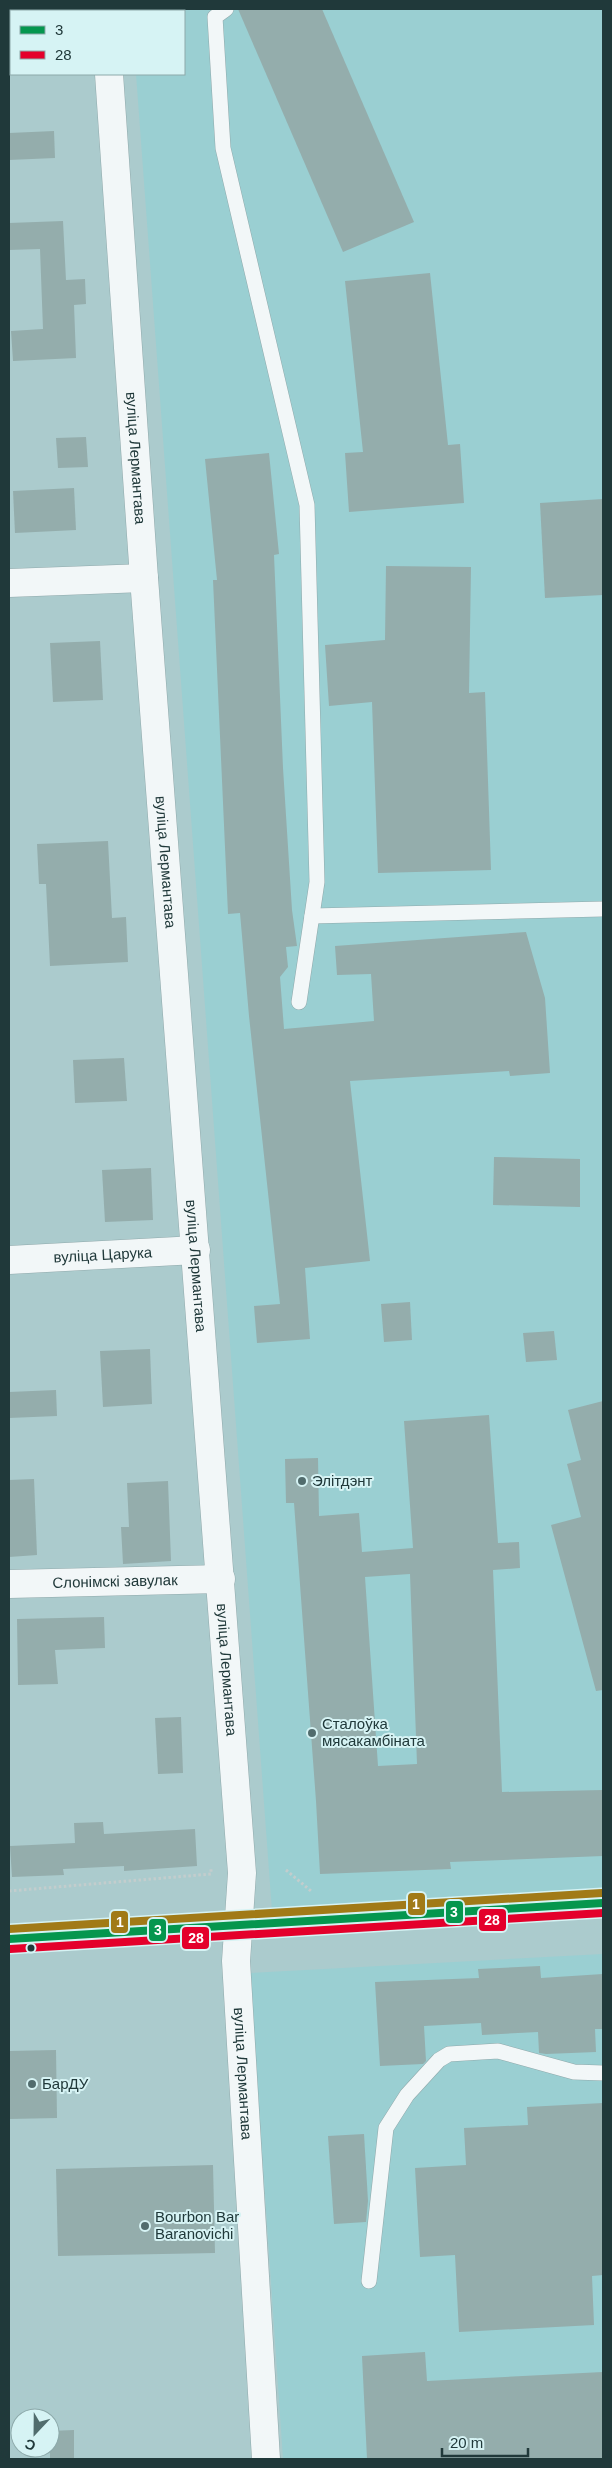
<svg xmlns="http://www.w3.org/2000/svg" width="612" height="2468" font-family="Helvetica,sans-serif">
	<rect width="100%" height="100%" fill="#abcbcd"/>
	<!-- built -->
	<g fill="#9acfd2">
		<path d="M131 9H603V1890L272 1911 136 74H184V11H131Z"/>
		<path d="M603 1954V2459H283L250 1973Z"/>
	</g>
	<!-- building -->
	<g fill="#94adac" fill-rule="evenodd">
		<path d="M238 9H322L414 222 343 252Z"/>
		<path d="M54 131 55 158 9 160V133Z"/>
		<path d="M63 221 66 280 85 279 86 304 74 305 76 358 13 361 11 331 43 329 40 249 9 250V223Z"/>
		<path d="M430 273 448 445 460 444 464 503 349 512 345 453 363 452 345 281Z"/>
		<path d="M86 437 88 467 58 468 56 438Z"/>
		<path d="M269 453 279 554 274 555 283 768 292 910 297 946 286 947 288 967 280 977 284 1029 374 1021 371 974 337 975 335 946 526 932 545 998 550 1073 510 1076 509 1071 350 1081 370 1261 305 1268 310 1339 257 1343 254 1306 280 1304 249 1016 240 913 228 914 213 580H217L205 459Z"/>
		<path d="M74 488 76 530 15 533 13 491Z"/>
		<path d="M603 499V595L545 598 540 503Z"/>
		<path d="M386 566 471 567 469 693 485 692 491 870 378 873 372 702 329 706 325 645 385 640Z"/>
		<path d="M100 641 103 700 53 702 50 643Z"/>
		<path d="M108 841 112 918 126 917 128 962 50 966 46 884H39L37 844Z"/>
		<path d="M124 1058 127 1101 75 1103 73 1060Z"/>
		<path d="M494 1157 580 1159V1207L493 1205Z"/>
		<path d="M151 1168 153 1220 105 1222 102 1170Z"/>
		<path d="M410 1302 412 1340 384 1342 381 1304Z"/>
		<path d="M554 1331 557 1360 526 1362 523 1333Z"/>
		<path d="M150 1349 152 1404 103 1407 100 1351Z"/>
		<path d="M56 1390 57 1416 9 1418V1392Z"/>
		<path d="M603 1401V1690L596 1691 551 1525 581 1517 567 1464 581 1460 568 1410Z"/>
		<path d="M489 1415 498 1543 519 1542 520 1568 493 1570 502 1792 603 1790V1856L450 1862 451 1869 320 1874 316 1801 294 1503H286L285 1459 318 1458 319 1516 359 1513 362 1552 413 1548 404 1421ZM410 1574 417 1764 378 1766 365 1577Z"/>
		<path d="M34 1479 37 1555 9 1557V1480Z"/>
		<path d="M168 1481 171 1561 123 1564 121 1527H129L127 1483Z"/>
		<path d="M104 1617 105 1648 55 1650 58 1684 18 1685 17 1619Z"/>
		<path d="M181 1717 183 1773 158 1774 155 1718Z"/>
		<path d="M103 1822 104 1834 195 1829 197 1866 124 1871V1866L63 1869 64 1875 12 1877 10 1846 75 1843 74 1823Z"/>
		<path d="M540 1966 541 1978 603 1974V2029H595L596 2052 546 2054 539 2053 538 2032 482 2035 481 2023 424 2026 426 2061 423 2064 380 2066 375 1982 479 1978 478 1969Z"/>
		<path d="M56 2050 57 2118 9 2119V2051Z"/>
		<path d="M603 2103V2275L592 2276 594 2325 459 2332 455 2255 420 2257 415 2168 466 2165 464 2128 528 2125 527 2107Z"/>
		<path d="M364 2134 368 2201 366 2222 334 2224 328 2136Z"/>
		<path d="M213 2165 215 2253 58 2256 56 2169Z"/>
		<path d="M425 2352 427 2381 603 2372V2459H367L362 2356Z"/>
		<path d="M74 2430V2459H50V2431Z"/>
	</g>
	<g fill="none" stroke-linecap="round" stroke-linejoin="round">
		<defs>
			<g id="lane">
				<path d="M226 9 215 17 223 148 307 505 317 882 299 1002"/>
				<path d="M312 916 603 909"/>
				<path d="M369 2281 386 2128 407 2095 439 2060 449 2054 498 2051 574 2072 603 2073"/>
			</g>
			<g id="street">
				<path d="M105 9V11"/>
				<path id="s1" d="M109 74 144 578 242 1873 236 1961 266 2459"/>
				<path d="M9 583 144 578"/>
				<path id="s2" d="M9 1260 196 1250"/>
				<path id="s3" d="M9 1584 221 1579"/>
			</g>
			<path id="secondary" d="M9 1939 603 1903"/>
		</defs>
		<!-- lane casing -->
		<use href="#lane" stroke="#90a9ab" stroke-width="16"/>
		<!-- street casing -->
		<use href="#street" stroke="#90a9ab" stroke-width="29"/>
		<!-- secondary casing -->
		<use href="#secondary" stroke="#90a9ab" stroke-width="29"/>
		<!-- path -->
		<g stroke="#c3cdcd" stroke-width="3" stroke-dasharray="2.5 2.5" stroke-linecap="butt">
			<path d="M286 1870 311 1891"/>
			<path d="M9 1891 211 1874V1867"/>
		</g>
		<!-- lane -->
		<use href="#lane" stroke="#f2f7f8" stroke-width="15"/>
		<!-- street -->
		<use href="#street" stroke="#f2f7f8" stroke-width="28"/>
		<!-- secondary -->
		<use href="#secondary" stroke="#f2f7f8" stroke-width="28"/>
		<defs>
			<path id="bus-1" d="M9 1939 603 1903"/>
			<path id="bus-2" d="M10 1949 603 1913"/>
			<path id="bus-3" d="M9 1929 602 1893"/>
		</defs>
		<!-- bus-1 casing -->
		<use href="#bus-1" stroke="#d6f3f4" stroke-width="11"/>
		<!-- bus-2 casing -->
		<use href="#bus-2" stroke="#d6f3f4" stroke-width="11"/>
		<!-- bus-3 casing -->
		<use href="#bus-3" stroke="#d6f3f4" stroke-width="11"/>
		<!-- bus-1 -->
		<use href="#bus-1" stroke="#05964e" stroke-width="8"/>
		<!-- bus-2 -->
		<use href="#bus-2" stroke="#e4002b" stroke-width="8"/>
		<!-- bus-3 -->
		<use href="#bus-3" stroke="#a17a17" stroke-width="8"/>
	</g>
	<!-- markers -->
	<g fill="#516c6d" stroke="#d6f3f4" stroke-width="2">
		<circle cx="302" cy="1481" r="5"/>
		<circle cx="312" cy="1733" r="5"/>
		<circle cx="32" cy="2084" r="5"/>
		<circle cx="145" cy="2226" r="5"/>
	</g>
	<circle fill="#20393a" stroke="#d6f3f4" stroke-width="2" cx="31" cy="1948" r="4.5"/>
	<g text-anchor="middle" stroke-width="4" stroke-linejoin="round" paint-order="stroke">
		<!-- street labels -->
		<g font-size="15" fill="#20393a" stroke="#d6f3f4">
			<text dy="5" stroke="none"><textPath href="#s1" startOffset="385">вуліца Лермантава</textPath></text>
			<text dy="5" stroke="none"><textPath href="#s1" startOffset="790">вуліца Лермантава</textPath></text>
			<text dy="5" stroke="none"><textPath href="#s2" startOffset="94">вуліца Царука</textPath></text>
			<text dy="5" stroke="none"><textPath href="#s1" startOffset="1195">вуліца Лермантава</textPath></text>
			<text dy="5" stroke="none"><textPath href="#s3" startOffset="106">Слонімскі завулак</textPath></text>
			<text dy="5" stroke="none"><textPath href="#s1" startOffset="1600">вуліца Лермантава</textPath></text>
			<text dy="5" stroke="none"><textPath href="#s1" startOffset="2005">вуліца Лермантава</textPath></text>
		</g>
		<!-- poi labels -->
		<g font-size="15" fill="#20393a" stroke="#d6f3f4" text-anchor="start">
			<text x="312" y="1486">Элітдэнт</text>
			<text x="322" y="1729">Сталоўка<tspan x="322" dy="17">мясакамбіната</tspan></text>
			<text x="42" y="2089">БарДУ</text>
			<text x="155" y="2222">Bourbon Bar<tspan x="155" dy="17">Baranovichi</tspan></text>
		</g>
	</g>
	<g stroke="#d6f3f4" stroke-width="2">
		<rect x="407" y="1892" width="19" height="24" rx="5" fill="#a17a17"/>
		<rect x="445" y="1900" width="19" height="24" rx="5" fill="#05964e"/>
		<rect x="478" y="1908" width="29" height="24" rx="5" fill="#e4002b"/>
		<rect x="110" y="1910" width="19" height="24" rx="5" fill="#a17a17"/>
		<rect x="148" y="1918" width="19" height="24" rx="5" fill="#05964e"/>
		<rect x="181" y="1926" width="29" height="24" rx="5" fill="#e4002b"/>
	</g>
	<g font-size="14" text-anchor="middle" font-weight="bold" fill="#fff">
		<text x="416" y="1909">1</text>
		<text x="454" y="1917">3</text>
		<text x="492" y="1925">28</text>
		<text x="120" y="1927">1</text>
		<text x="158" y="1935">3</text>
		<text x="196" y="1943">28</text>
	</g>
	<!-- border -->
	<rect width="612" height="2468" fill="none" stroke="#20393a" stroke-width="20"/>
	<!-- legend -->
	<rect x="10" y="10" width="175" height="65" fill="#d6f3f4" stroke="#8da9aa"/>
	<rect x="20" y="26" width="25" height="8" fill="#05964e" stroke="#8da9aa"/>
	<text x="55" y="35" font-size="15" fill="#20393a">3</text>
	<rect x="20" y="51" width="25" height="8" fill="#e4002b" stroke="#8da9aa"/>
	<text x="55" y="60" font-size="15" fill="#20393a">28</text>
	<!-- north arrow -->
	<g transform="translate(35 2433) rotate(202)"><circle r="24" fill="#d6f3f4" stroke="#8da9aa"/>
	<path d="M0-4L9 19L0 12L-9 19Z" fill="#516c6d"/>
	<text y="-8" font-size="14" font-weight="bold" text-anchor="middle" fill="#20393a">С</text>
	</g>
	<!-- scale -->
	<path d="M442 2448v8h86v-8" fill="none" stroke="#20393a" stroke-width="2.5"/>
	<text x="450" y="2448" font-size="15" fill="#20393a" stroke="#d6f3f4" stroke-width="4" paint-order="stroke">20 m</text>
</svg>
